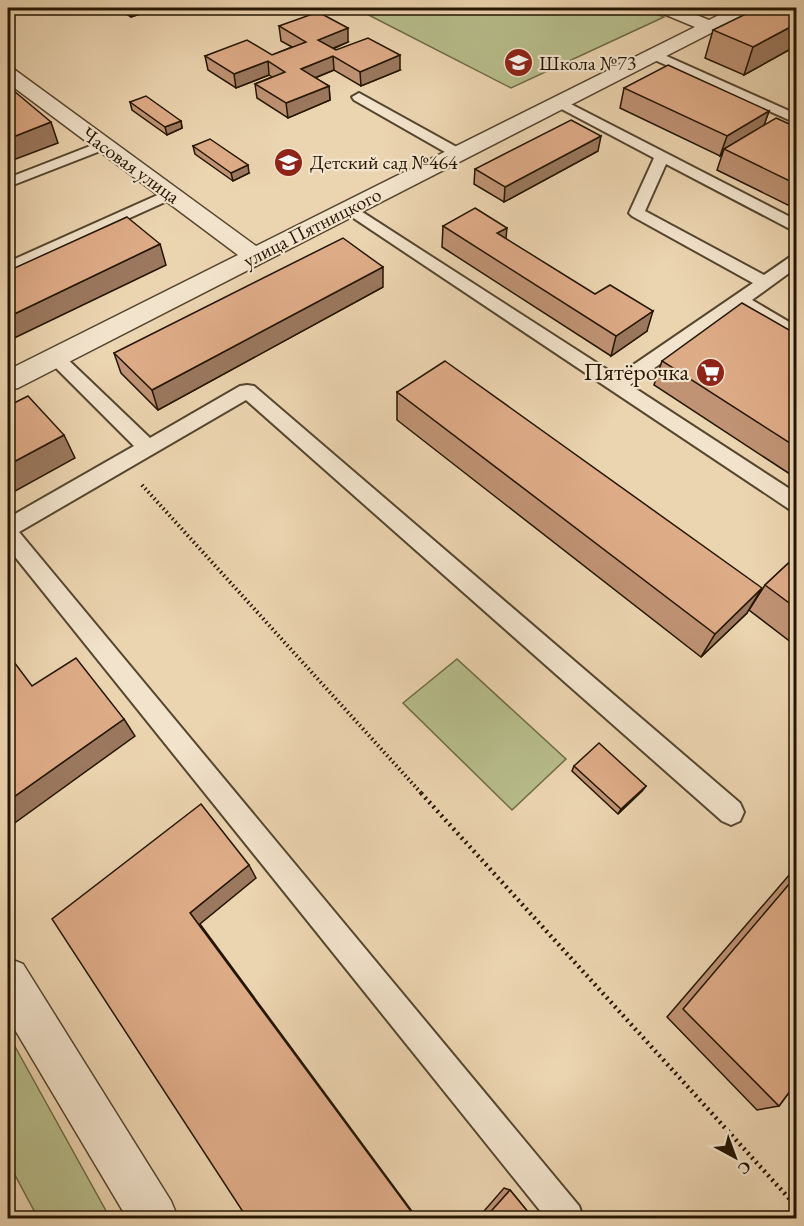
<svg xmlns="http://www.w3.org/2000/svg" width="804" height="1226" font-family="'EB Garamond',serif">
	<rect width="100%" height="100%" fill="#ebd4b0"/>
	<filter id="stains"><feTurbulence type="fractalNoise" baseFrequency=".00333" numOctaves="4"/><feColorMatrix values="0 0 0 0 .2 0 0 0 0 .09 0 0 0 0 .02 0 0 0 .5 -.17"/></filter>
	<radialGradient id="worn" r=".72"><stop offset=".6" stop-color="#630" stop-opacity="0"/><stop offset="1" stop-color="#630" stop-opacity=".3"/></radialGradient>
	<!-- green -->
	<g fill="#b7bd8b" stroke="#6e6a46" stroke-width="1.5">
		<path d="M355 8H641L664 17 511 88Z"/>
		<path d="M457 659 566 759 512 810 403 703Z"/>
		<path d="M8 1034 110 1218H38L8 1162Z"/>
	</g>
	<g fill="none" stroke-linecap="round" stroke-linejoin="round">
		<defs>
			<g id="service">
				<path d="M8 8H26L8 16Z"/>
				<path d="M653 50 796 114V123L648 57 647 54 648 51Z"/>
				<path d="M359 93 462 150 464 153 462 156H452L354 100 352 97Z"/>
				<path d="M559 98 796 220V231L790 229 666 164 645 211 764 275 790 257 796 256V268L752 300 796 326V339L790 337 740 308 630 385 796 493V511L789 509 340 209 343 206H353L617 376 753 283 632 216 629 213 654 158 554 105 552 102Z"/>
				<path d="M103 141 110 145 108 148 8 187V178Z"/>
				<path d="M171 189 179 194 176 197 8 273V262Z"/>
				<path d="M55 351 61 353 150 438 240 386 247 385 254 386 740 803 744 812 740 821 731 825 722 821 246 400 19 532 579 1206 583 1218H546L8 548V518L134 446 49 361 46 357 49 353Z"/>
			</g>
			<path id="minor" d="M656 8H679L709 20 733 8H755L752 12 18 388 8 390V370L238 255 8 83V68L15 70 256 246 695 27 659 12Z"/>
			<path id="tertiary" d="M8 958 23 964 171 1201 178 1218H127L8 1018Z"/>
		</defs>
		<!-- service casing -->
		<use href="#service" stroke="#56462e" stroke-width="4"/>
		<!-- minor casing -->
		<use href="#minor" stroke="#56462e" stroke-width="3"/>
		<!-- tertiary casing -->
		<use href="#tertiary" stroke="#56462e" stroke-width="3"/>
		<!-- path-far1 -->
		<path stroke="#251602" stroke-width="4" stroke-dasharray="1.5 3" stroke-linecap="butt" d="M142 485 422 794"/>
		<!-- path -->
		<path stroke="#251602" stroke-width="4.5" stroke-dasharray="2 4" stroke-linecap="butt" d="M421 793 796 1206"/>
		<!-- service -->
		<use href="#service" fill="#f2e3cc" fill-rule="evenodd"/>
		<!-- minor -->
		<use href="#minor" fill="#f2e3cc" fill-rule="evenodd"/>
		<!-- tertiary -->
		<use href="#tertiary" fill="#f2e3cc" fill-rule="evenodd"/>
	</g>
	<!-- wall -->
	<g fill="#bf9374" stroke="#251602" stroke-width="1.5">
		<path d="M116 8H158L131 17Z"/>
		<path d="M796 8V46L744 75 705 58 713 30Z"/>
		<path d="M279 26 348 42 333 49 336 50 400 70 361 86 334 70 315 78 329 86 330 100 288 118 257 98 255 84 272 77 269 75 236 88 208 70 205 56 272 55 292 47 281 41Z"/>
		<path d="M624 88 769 111 764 125 796 127V209L717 170 722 155 720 156 620 108Z"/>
		<path d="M130 102 181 121 182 128 167 135 132 110Z"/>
		<path d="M193 146 249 173 233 181 195 154Z"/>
		<path d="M598 151 504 202 474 184 475 169Z"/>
		<path d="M443 226 506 239 647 331 611 356 442 247Z"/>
		<path d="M383 287 158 410 121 373 114 353Z"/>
		<path d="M796 334V478L654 385 662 361Z"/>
		<path d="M397 392 747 613 701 657 397 420Z"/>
		<path d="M796 556V646L749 610 765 585Z"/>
		<path d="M574 766 646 786 642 791 618 814 572 771Z"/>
		<path d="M796 867V1083L779 1106 757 1110 667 1017Z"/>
		<path d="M504 1188 510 1190 533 1218H478Z"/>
	</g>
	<!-- shaded-wall -->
	<g fill="#9b785e" stroke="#251602" stroke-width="1.5">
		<path d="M129 8H158L131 17Z"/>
		<path d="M796 24V46L744 75 753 47Z"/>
		<path d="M348 28V42L319 54 318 40Z"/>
		<path d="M400 55V70L361 86 360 72Z"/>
		<path d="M333 56 334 70 302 83 301 69Z"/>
		<path d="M268 61 269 75 236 88 234 74Z"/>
		<path d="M329 86 330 100 288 118 286 103Z"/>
		<path d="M769 111 762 131 724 149 722 155 720 156 727 136Z"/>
		<path d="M181 121 182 128 167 135 165 127Z"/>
		<path d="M51 122 58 143 8 162V139Z"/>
		<path d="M601 136 598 151 504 202 505 187Z"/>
		<path d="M248 165 249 173 233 181 231 173Z"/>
		<path d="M507 228 505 248 497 233Z"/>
		<path d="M160 244 166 265 8 341V317Z"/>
		<path d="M383 267V287L158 410 152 390Z"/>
		<path d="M653 311 647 331 611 356 616 336Z"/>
		<path d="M64 435 75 458 8 495V465Z"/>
		<path d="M762 588 747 613 701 657 715 634Z"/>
		<path d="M124 719 135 736 9 827 8 826V801Z"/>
		<path d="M646 786 642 791 618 814 621 809Z"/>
		<path d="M249 865 256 878 200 924 417 1218H416L190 913Z"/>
	</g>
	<!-- building -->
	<g fill="#deab87" stroke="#251602" stroke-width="1.5">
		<path d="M758 8H796V24L753 47 713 30Z"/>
		<path d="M318 12 348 28 318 40 336 50 368 38 400 55 360 72 333 56 301 69 329 86 286 103 255 84 285 72 268 61 234 74 205 56 247 40 272 55 306 42 279 26Z"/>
		<path d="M668 65 769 111 727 136 624 88Z"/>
		<path d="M8 86 51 122 8 139Z"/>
		<path d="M146 96 181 121 165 127 130 102Z"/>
		<path d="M776 118 796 127V184L724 149Z"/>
		<path d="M571 120 601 136 505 187 475 169Z"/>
		<path d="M210 139 248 165 231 173 193 146Z"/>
		<path d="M475 208 507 228 497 233 595 294 610 285 653 311 616 336 443 226Z"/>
		<path d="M127 217 160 244 8 317V271Z"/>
		<path d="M343 238 383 267 152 390 114 353Z"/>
		<path d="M742 303 796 334V447L662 361Z"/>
		<path d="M445 361 762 588 715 634 397 392Z"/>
		<path d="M28 396 64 435 8 465V406Z"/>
		<path d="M796 556V608L765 585Z"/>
		<path d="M8 654 32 686 76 658 124 719 8 801Z"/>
		<path d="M599 743 646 786 621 809 574 766Z"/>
		<path d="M201 804 249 865 190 913 416 1218H247L52 919Z"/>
		<path d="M796 876V1083L779 1106 683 1009Z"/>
		<path d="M510 1190 533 1218H485Z"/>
	</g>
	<!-- icons -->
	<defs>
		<symbol id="school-disc" viewBox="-11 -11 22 22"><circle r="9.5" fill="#8f2418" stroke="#f2e3cc"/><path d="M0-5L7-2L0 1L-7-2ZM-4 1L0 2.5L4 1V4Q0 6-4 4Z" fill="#fff"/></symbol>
		<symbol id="supermarket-disc" viewBox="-11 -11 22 22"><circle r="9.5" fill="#8f2418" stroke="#f2e3cc"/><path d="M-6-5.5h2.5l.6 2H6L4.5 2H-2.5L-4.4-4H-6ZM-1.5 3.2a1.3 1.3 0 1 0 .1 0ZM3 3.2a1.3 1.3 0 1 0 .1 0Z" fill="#fff"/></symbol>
	</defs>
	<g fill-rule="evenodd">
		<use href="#school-disc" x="502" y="46" width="33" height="33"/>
		<use href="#school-disc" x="272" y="146" width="33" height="33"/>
		<use href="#supermarket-disc" x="694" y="356" width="33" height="33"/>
	</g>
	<g text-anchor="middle" stroke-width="4.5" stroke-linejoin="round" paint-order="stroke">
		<!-- far-poi labels -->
		<g font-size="20" fill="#251602" stroke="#f2e3cc" text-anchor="start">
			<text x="539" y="70">Школа №73</text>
			<text x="310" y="169">Детский сад №464</text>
		</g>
		<!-- far-street labels -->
		<g font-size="20" fill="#251602" stroke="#f2e3cc">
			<text transform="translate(131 165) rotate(36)" y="7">Часовая улица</text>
			<text transform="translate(312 227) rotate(-27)" y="7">улица Пятницкого</text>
		</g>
		<!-- poi labels -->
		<g font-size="24" fill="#251602" stroke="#f2e3cc" text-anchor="end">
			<text x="689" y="380">Пятёрочка</text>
		</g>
	</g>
	<!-- margin -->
	<rect width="804" height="1226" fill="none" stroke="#ebd4b0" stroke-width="30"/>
	<rect x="9" y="9" width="786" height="1208" fill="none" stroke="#251602" stroke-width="3"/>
	<rect x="15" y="15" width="774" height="1196" fill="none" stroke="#251602" stroke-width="1.5"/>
	<!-- north arrow -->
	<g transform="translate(735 1157) rotate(139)" stroke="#f2e3cc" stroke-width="4.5" paint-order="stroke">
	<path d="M0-4.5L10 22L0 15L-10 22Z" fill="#251602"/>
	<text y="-9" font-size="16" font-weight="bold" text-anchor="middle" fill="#251602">С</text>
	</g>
	<rect width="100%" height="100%" filter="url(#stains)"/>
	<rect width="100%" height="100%" fill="url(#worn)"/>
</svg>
